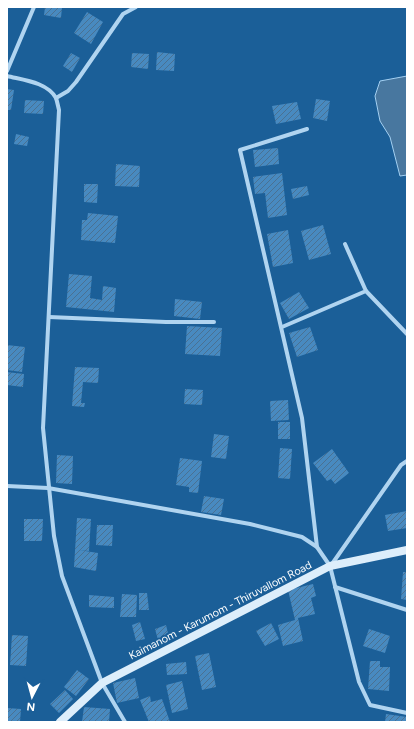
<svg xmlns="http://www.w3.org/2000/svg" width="414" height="729" font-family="Figtree,sans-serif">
	<defs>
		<pattern id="building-hatch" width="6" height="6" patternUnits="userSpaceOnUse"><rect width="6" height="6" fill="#488ac0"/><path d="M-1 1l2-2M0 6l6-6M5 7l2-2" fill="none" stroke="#4a7192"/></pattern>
	</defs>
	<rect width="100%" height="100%" fill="#1b5f98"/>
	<!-- water -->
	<path fill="#48779f" stroke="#a3d0f2" d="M407 76V175L400 176 390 137 380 121 375 96 380 81Z"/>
	<!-- building -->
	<g fill="url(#building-hatch)">
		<path d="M45 7H62L61 18 44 15Z"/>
		<path d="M87 12 103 22 91 44 74 33Z"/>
		<path d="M157 52 175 54 174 71 156 70Z"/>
		<path d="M71 53 80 58 72 72 63 66Z"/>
		<path d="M132 53 149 54 148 69 131 67Z"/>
		<path d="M7 89 14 90 11 110H7Z"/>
		<path d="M316 99 330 101 327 121 313 118Z"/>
		<path d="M25 100 44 101 43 114 24 113Z"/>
		<path d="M297 102 301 119 276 124 272 106Z"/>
		<path d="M16 134 29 137 27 146 14 144Z"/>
		<path d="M278 148 279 164 255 167 253 150Z"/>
		<path d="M116 164 140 166 139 187 115 186Z"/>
		<path d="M282 173 287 215 268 218 265 193 255 194 253 177Z"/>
		<path d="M84 184H98L97 203 84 202Z"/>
		<path d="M307 186 309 195 293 199 291 189Z"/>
		<path d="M88 213 118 216 115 243 81 240 82 220H87Z"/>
		<path d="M323 225 331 254 309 260 301 231Z"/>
		<path d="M288 230 293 263 273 267 267 234Z"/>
		<path d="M69 274 92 276 90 298 102 300 103 286 116 288 114 312 66 307Z"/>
		<path d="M299 292 309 308 289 319 280 303Z"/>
		<path d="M175 299 202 302 200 319 174 316Z"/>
		<path d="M187 326 222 328 220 356 185 354Z"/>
		<path d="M310 327 318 350 297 357 289 333Z"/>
		<path d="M7 345 25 347 22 372 7 370Z"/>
		<path d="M75 367 99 368 98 383 83 382 81 403H85L84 407 72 406Z"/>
		<path d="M7 372 24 374 23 387 7 385Z"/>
		<path d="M185 389 203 390 202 405 184 404Z"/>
		<path d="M288 400 289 420 271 421 270 401Z"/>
		<rect x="278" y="422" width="12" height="17"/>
		<path d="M214 434 229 436 226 459 211 457Z"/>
		<path d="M280 448 292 449 290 479 278 478Z"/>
		<path d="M332 449 349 473 335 484 331 479 327 481 313 463Z"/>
		<path d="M57 455 73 456 72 484 56 483Z"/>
		<path d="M180 458 202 461 198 493 189 492V487L176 485Z"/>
		<path d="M204 496 224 499 221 515 201 512Z"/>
		<path d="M407 511V528L388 531 385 515Z"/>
		<path d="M77 518 91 519 89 551 79 550 98 553 96 571 74 567Z"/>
		<path d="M24 519H43L42 541H24Z"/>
		<path d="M97 525H113L112 546 96 545Z"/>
		<path d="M403 572H407V600L401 599Z"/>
		<path d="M313 584 316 596 311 598 315 614 298 618 303 641 283 646 278 625 295 620 288 590Z"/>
		<path d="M139 593H147L149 610H139Z"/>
		<path d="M122 594 137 595 136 617H120Z"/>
		<path d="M89 595 114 597V608L89 607Z"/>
		<path d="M140 622 145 639 136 641 132 625Z"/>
		<path d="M271 623 279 639 265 646 256 631Z"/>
		<path d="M166 625 169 637 158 640 155 629Z"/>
		<path d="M369 629 390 636 385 653 363 646Z"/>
		<path d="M12 635 28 636 26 666 10 665Z"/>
		<path d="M209 653 216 687 202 690 195 656Z"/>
		<path d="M370 661H380V667H390L389 691 368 689Z"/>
		<path d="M186 662 187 674 167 675 166 664Z"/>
		<path d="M77 670 89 679 76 696 64 687Z"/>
		<path d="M135 678 139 698 117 703 113 683Z"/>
		<path d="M182 681 188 709 172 713 166 685Z"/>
		<path d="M65 690 73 699 59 713 50 704Z"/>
		<path d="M150 696 151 702 162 699 170 722H149L140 700Z"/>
		<path d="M84 707 110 709 109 722H82Z"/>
		<path d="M7 708 21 709 20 722H7Z"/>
		<path d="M386 714 407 717V722H385Z"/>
	</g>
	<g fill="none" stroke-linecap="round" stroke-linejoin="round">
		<!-- street -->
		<g stroke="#b0d4f0" stroke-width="4">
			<path d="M7 71 34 7"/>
			<path d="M7 76C23 80 47 82 56 98 57 101 58 106 59 110L43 428 54 536 62 576 102 683 125 722"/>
			<path d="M56 98 68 91 76 82 123 14 136 7"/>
			<path d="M307 129 240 150 302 418 317 547"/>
			<path d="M366 291 407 334"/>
			<path d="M49 317 166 322H214"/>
			<path d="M282 327 366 291 345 244"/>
			<path d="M7 486 48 488 250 524 302 537 317 547 330 566 359 682 370 705 407 713"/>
			<path d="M332 564 401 465 407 461"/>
			<path d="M335 587 407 610"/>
		</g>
		<!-- secondary -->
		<path stroke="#ddeefb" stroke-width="8" d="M60 722 102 683 330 566 407 550"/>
	</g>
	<g text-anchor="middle" stroke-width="4" stroke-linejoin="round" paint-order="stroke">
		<!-- street labels -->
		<g font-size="11" fill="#fff" stroke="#1b5f98">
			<text transform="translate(220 610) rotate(-27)" y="4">Kaimanom - Karumom - Thiruvallom Road</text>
		</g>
	</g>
	<!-- border -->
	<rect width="414" height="729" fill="none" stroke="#ffffff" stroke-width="16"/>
	<!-- north arrow -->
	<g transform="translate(32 697) rotate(186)" stroke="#1b5f98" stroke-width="3" paint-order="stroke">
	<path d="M0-3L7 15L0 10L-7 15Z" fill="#ffffff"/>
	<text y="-6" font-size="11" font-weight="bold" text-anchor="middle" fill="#ffffff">N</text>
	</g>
</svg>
